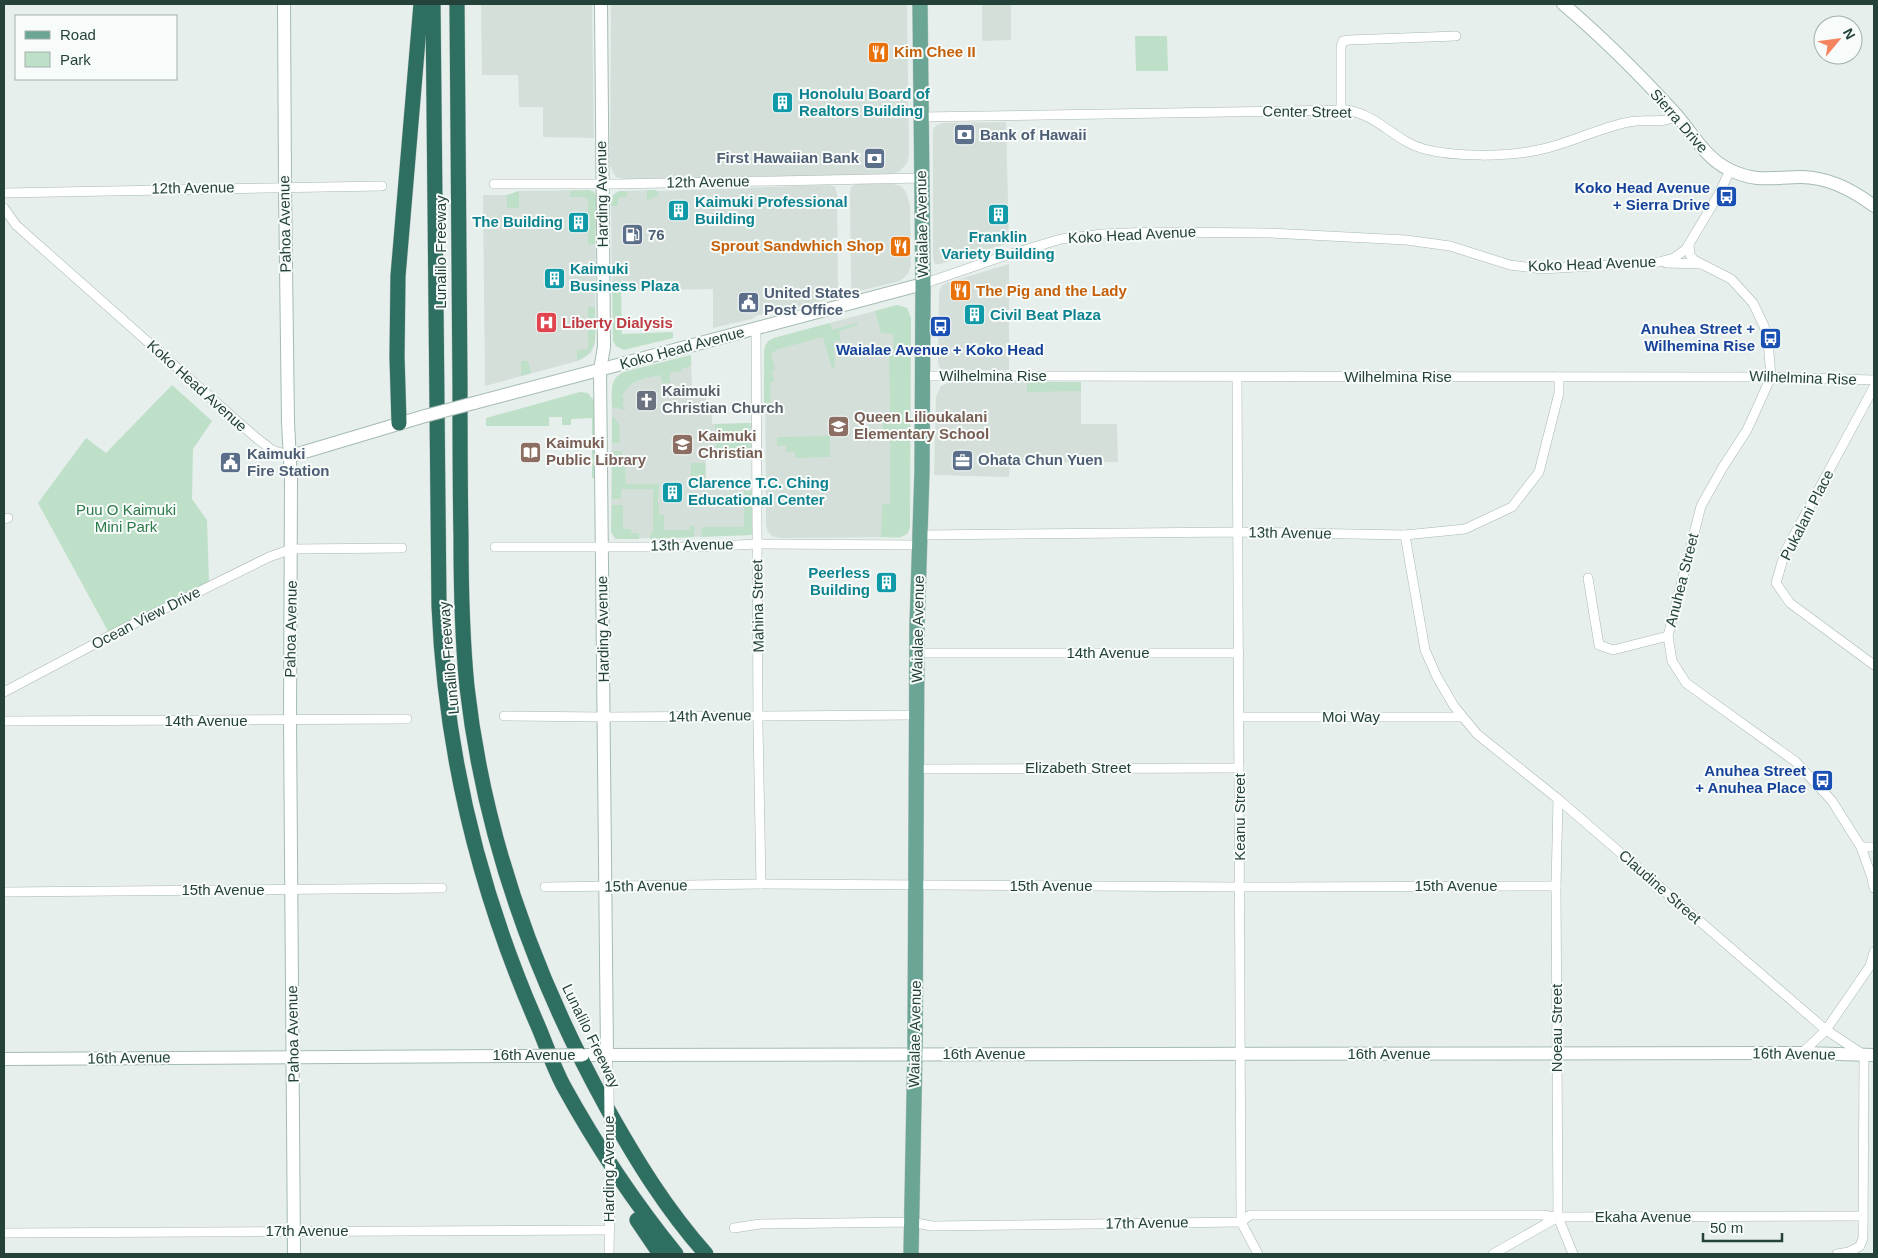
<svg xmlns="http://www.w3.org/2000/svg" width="1878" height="1258" font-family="Helvetica,sans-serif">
	<rect width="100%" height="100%" fill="#e6efeb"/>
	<!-- built -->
	<g fill="#d4dfda">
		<path d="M481 4H592L594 138 543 137V107H519L518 75H482Z"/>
		<path d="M611 4H907L909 155 907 163 900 171 889 175 624 179 616 177 613 173 610 164Z"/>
		<path d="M982 4H1011V40L982 41Z"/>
		<path d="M1006 122 1009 243 940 264H935L933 259V129L937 125 943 123Z"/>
		<path d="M856 184H893L901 186 906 192 910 205 911 266 908 274 900 281 855 292 853 291 851 286 850 191 851 187Z"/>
		<path d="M829 185 835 187 837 193 838 290 837 295 833 298 780 312 774 311 756 316 752 319 713 328V289L612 291 611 202 613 195 616 192 622 191 654 190 657 191Z"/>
		<path d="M589 190 594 192 596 197 595 344 591 353 581 360 485 386 483 195H507L519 191Z"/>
		<path d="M1009 264V370H945L940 368 938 363 939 293 941 286 946 283Z"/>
		<path d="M897 305 907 308 911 318 909 531 907 534 901 537 779 538 772 536 768 532 766 525 765 345 774 338Z"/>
		<path d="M691 355 692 389H706V411L712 412V424L753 423V460H706V483H753L751 535 615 539 611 531 612 387 614 380 617 376 624 372Z"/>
		<path d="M952 381 1081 382V424H1117L1118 462 1010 463 1009 477 934 475 936 397 941 386Z"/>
	</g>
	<!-- green -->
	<g fill="#bfe0c8">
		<path d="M1135 36H1167L1168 71H1136Z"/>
		<path d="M589 190 594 192 596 197 595 244 588 245V200L585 197H570V191Z"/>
		<path d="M647 190H656L659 195 647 201Z"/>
		<path d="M519 191V208H507V195Z"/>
		<path d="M620 191H627V197L618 198V206H611L613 195Z"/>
		<path d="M612 281H622L627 291H621L622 334 673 332V338L624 350 616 346 613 341Z"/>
		<path d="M897 305 907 308 911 318 910 527C907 541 892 537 881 537L882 504H890V438H871V431L883 430V417H890L889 356 894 355 893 334 881 333 875 311Z"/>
		<path d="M588 307H595C595 326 601 354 577 360V350L588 349Z"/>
		<path d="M830 323 832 330 857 323 858 325 839 331 841 341H834L835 368H832L823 337 775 350V352L771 353 775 370 772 371 774 381 770 383 771 404H764V350L768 341 774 338Z"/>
		<path d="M691 355V366L681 369V372H670V383H662L661 375C641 379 633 378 622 396L624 399 622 404 626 410 612 407C612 393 609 379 624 372Z"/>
		<path d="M521 361H528L531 373 521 376Z"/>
		<path d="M1027 382H1081V391L1027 392Z"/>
		<path d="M172 385 212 421 193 449 192 499 207 520 209 582 109 633 38 503 86 438 106 453Z"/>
		<path d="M580 392 588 393 595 402 597 478H592V418L571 419V425H562V417H549V426H486V418Z"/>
		<path d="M612 416 619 423 620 443H612Z"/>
		<path d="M750 423 751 457 716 458 715 424Z"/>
		<path d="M830 436V457L795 458V452H786V446H777V437Z"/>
		<path d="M612 451H621L625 461 626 484H659L658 503H659V515H664V530H690V526H695L694 537 650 539 651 532H653V489H621V499H612Z"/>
		<rect x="691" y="463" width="14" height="19"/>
		<path d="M744 491H753V533L751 535 701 537 702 529 704 527H744Z"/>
		<path d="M612 505H623V529H631V533H639V539H618L614 537 611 531Z"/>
	</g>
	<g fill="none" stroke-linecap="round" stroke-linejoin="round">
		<defs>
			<g id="street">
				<path d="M1341 110V47L1343 41 1349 40 1456 36"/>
				<path d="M921 117 1347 110C1378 115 1395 141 1424 149 1454 157 1507 157 1538 150 1569 144 1598 128 1629 122 1644 118 1664 125 1677 115"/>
				<path d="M494 184H616L922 178"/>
				<path d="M4 193 382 186"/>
				<path d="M4 208 16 225 254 436 272 450 291 456"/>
				<path d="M1689 245 1690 255 1694 260 1731 279 1753 303 1764 326 1768 341 1771 377 1747 430 1723 467 1701 506 1668 636 1672 661 1686 683 1796 762 1832 801 1861 847 1872 878 1874 888"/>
				<path d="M1666 263 1701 264"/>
				<path d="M923 284 998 258 1061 239 1103 234 1154 232 1269 233 1406 240 1450 246 1510 265 1542 269 1659 262 1674 258 1686 249 1719 194 1730 170"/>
				<path d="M756 328 758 725 761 884"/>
				<path d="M922 376 1771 377 1874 380"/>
				<path d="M1237 376 1241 1222 1258 1254"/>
				<path d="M1874 387 1785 552 1776 583 1790 603 1874 665"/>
				<path d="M4 519 8 518"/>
				<path d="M921 535 1239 532 1405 535 1465 529 1512 507 1539 472 1559 393V377"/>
				<path d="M1405 535 1425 650 1437 677 1454 706 1477 734 1558 799 1826 1030 1864 1055 1863 1238 1860 1246 1849 1252 1837 1254"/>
				<path d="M495 547H698L757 544 920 545"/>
				<path d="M1588 578 1599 645 1613 650 1668 636"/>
				<path d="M917 653H1239"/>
				<path d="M4 692 119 631 269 557 292 549 402 548"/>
				<path d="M504 716 604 717 917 715"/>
				<path d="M1239 717H1462"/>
				<path d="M4 721 407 719"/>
				<path d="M917 769 1239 768"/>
				<path d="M1558 799 1556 886 1558 1217 1573 1254"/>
				<path d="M1861 847H1874"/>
				<path d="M545 887 761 884 1240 887 1556 886"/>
				<path d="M4 892 442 888"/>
				<path d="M1802 1053 1826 1030 1870 966 1874 952"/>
				<path d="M607 1055 609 1087"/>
				<path d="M734 1228 760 1224 911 1222 932 1226 1241 1222 1250 1215H1541L1558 1217"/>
				<path d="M4 1233 609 1230"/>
				<path d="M609 1254 610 1195"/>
				<path d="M1493 1254 1558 1217 1863 1216"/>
			</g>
			<g id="secondary">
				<path d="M284 4 285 186 288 422 291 480 290 720 294 1254"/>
				<path d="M601 4 604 347 600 370 607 1055"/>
				<path d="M1563 4C1602 37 1638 73 1672 110 1692 131 1703 157 1730 170 1757 183 1774 177 1801 177 1827 177 1854 191 1874 206"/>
				<path d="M474 403 923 284"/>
				<path d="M291 456 425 416"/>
				<path d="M583 1055 1802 1053 1874 1055"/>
				<path d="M4 1059 526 1056"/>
			</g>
			<path id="primary" d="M911 1254 915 1047 917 626 922 471 923 284 920 4"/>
			<g id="highway">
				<path d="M433 4 439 606C445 751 478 887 535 1019 545 1041 552 1064 563 1085 596 1145 633 1201 676 1254"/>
				<path d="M457 4C458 131 459 258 460 385 460 435 460 485 461 536 461 586 462 637 467 687 484 837 534 976 607 1108 636 1160 666 1209 706 1254"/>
				<path d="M399 423 397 357 398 276 421 4"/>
				<path d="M637 1220 660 1254"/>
			</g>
		</defs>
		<!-- street casing -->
		<use href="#street" stroke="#a8b8b2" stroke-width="10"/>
		<!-- secondary casing -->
		<use href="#secondary" stroke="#a4bbb3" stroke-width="14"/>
		<!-- primary casing -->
		<use href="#primary" stroke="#c2cac8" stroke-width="16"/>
		<!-- highway casing -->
		<use href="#highway" stroke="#c2cac8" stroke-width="16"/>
		<!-- street -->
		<use href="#street" stroke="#fff" stroke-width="9"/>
		<!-- secondary -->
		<use href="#secondary" stroke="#fff" stroke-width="12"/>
		<!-- primary -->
		<use href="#primary" stroke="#6aa596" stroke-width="15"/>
		<!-- highway -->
		<use href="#highway" stroke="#2f6f62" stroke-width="15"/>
		<defs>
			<path id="street-bridge" d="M609 1087 610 1195"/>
			<g id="secondary-bridge">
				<path d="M425 416 474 403"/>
				<path d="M526 1056 583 1055"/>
			</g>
		</defs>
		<!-- street-bridge casing -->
		<use href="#street-bridge" stroke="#a8b8b2" stroke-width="10" stroke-linecap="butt"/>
		<!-- secondary-bridge casing -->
		<use href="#secondary-bridge" stroke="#a4bbb3" stroke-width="14" stroke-linecap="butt"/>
		<!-- street-bridge -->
		<use href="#street-bridge" stroke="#fff" stroke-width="9"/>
		<!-- secondary-bridge -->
		<use href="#secondary-bridge" stroke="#fff" stroke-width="12"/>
	</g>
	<!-- icons -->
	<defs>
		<symbol id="restaurant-square" viewBox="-11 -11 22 22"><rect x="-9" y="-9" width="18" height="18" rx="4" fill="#e8710a" stroke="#f7fbf9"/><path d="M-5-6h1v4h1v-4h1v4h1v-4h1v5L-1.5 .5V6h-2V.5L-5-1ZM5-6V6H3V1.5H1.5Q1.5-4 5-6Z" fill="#fff"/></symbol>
		<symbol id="building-square" viewBox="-11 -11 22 22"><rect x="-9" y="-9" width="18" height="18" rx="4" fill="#0f9aa8" stroke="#f7fbf9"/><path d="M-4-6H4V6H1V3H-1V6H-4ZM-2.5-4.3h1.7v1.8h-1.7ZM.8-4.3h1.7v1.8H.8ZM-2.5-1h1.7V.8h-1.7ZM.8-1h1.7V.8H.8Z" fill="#fff"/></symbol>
		<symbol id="bank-square" viewBox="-11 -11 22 22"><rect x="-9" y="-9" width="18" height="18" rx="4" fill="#5c6f8a" stroke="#f7fbf9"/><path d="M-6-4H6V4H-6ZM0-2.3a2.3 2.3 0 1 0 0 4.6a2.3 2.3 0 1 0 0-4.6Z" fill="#fff"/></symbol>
		<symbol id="bus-square" viewBox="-11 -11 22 22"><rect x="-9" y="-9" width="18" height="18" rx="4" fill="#1a4fb4" stroke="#f7fbf9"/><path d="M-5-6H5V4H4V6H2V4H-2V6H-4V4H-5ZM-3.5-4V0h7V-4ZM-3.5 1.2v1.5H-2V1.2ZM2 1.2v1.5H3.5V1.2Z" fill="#fff"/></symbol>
		<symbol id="fuel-square" viewBox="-11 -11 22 22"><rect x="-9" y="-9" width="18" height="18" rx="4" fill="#5c6f8a" stroke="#f7fbf9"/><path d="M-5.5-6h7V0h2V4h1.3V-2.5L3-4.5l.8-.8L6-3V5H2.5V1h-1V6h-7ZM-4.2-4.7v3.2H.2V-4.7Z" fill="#fff"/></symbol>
		<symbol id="civic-square" viewBox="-11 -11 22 22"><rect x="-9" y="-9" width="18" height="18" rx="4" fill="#5c6f8a" stroke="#f7fbf9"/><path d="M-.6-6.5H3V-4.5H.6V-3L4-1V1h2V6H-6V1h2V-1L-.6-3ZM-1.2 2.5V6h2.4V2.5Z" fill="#fff"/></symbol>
		<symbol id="hospital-square" viewBox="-11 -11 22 22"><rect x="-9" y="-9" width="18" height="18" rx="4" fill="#e0444e" stroke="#f7fbf9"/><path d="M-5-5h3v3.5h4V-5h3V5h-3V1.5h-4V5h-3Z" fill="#fff"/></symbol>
		<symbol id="church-square" viewBox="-11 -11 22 22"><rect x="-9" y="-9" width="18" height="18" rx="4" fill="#6b7280" stroke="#f7fbf9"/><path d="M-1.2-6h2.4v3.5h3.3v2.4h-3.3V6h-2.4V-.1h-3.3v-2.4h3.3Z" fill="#fff"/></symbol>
		<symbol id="school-square" viewBox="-11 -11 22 22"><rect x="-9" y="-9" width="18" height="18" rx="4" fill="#8d6e63" stroke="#f7fbf9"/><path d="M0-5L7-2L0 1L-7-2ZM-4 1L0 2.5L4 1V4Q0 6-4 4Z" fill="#fff"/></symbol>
		<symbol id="library-square" viewBox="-11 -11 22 22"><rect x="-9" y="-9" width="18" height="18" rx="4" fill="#8d6e63" stroke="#f7fbf9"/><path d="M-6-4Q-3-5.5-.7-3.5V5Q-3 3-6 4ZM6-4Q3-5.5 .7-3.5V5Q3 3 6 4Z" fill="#fff"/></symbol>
		<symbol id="office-square" viewBox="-11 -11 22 22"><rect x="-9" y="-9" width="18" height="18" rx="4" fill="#5c6f8a" stroke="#f7fbf9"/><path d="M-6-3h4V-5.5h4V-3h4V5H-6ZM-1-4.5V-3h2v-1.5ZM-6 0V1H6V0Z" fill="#fff"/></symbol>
	</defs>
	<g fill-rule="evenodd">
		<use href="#restaurant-square" x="866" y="40" width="25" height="25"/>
		<use href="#building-square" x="770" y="90" width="25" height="25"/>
		<use href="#bank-square" x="952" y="122" width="25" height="25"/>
		<use href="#bank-square" x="862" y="146" width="25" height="25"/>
		<use href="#bus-square" x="1714" y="184" width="25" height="25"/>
		<use href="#building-square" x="666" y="198" width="25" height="25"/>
		<use href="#building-square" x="986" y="202" width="25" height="25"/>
		<use href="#building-square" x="566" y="210" width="25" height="25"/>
		<use href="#fuel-square" x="620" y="222" width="25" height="25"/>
		<use href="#restaurant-square" x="888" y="234" width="25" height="25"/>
		<use href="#building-square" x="542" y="266" width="25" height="25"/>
		<use href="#restaurant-square" x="948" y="278" width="25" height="25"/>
		<use href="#civic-square" x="736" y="290" width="25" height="25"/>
		<use href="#building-square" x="962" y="302" width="25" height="25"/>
		<use href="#hospital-square" x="534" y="310" width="25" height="25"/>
		<use href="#bus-square" x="928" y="314" width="25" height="25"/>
		<use href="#bus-square" x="1758" y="326" width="25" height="25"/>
		<use href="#church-square" x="634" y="388" width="25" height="25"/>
		<use href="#school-square" x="826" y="414" width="25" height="25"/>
		<use href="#school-square" x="670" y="432" width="25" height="25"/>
		<use href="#library-square" x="518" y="440" width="25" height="25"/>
		<use href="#office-square" x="950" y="448" width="25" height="25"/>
		<use href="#civic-square" x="218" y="450" width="25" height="25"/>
		<use href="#building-square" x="660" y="480" width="25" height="25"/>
		<use href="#building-square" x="874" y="570" width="25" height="25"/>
		<use href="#bus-square" x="1810" y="768" width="25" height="25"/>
	</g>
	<g text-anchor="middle" stroke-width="4" stroke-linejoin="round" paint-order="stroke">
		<!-- food labels -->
		<g font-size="15" font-weight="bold" fill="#c56008" stroke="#f7fbf9" text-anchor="start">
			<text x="894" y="57">Kim Chee II</text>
			<text x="884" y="251" text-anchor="end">Sprout Sandwhich Shop</text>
			<text x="976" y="296">The Pig and the Lady</text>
		</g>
		<!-- culture labels -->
		<g font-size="15" font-weight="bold" fill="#0d838f" stroke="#f7fbf9" text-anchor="start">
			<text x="799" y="99">Honolulu Board of<tspan x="799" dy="17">Realtors Building</tspan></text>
			<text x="695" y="207">Kaimuki Professional<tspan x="695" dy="17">Building</tspan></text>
			<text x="563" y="227" text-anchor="end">The Building</text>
			<text x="998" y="242" text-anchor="middle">Franklin<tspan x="998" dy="17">Variety Building</tspan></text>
			<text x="570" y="274">Kaimuki<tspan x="570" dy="17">Business Plaza</tspan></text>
			<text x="990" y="320">Civil Beat Plaza</text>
			<text x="688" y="488">Clarence T.C. Ching<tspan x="688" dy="17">Educational Center</tspan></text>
			<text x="870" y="578" text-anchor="end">Peerless<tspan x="870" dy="17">Building</tspan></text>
		</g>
		<!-- street labels -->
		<g font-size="15" fill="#24423a" stroke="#f7fbf9">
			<text transform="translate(1307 112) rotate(1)" y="5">Center Street</text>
			<text transform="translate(1679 121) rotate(49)" y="5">Sierra Drive</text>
			<text transform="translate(708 182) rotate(-1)" y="5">12th Avenue</text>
			<text transform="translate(193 188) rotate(-1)" y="5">12th Avenue</text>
			<text transform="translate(602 194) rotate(-91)" y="5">Harding Avenue</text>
			<text transform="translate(285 224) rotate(-91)" y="5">Pahoa Avenue</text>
			<text transform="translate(922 224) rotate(-91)" y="5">Waialae Avenue</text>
			<text transform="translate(1132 235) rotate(-3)" y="5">Koko Head Avenue</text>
			<text transform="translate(441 252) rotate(-90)" y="5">Lunalilo Freeway</text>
			<text transform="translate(1592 264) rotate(-2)" y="5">Koko Head Avenue</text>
			<text transform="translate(682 348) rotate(-15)" y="5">Koko Head Avenue</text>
			<text x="993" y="381">Wilhelmina Rise</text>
			<text x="1398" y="382">Wilhelmina Rise</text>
			<text transform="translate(1803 378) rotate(2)" y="5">Wilhelmina Rise</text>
			<text transform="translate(197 386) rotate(42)" y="5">Koko Head Avenue</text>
			<text transform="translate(1807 515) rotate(-63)" y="5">Pukalani Place</text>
			<text transform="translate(1290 533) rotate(1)" y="5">13th Avenue</text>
			<text transform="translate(692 545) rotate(-1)" y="5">13th Avenue</text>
			<text transform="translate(1682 580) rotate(-76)" y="5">Anuhea Street</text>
			<text transform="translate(758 606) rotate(-91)" y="5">Mahina Street</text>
			<text transform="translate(146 618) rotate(-27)" y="5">Ocean View Drive</text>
			<text transform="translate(291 629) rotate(-89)" y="5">Pahoa Avenue</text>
			<text transform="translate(603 629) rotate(-91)" y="5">Harding Avenue</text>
			<text transform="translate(918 629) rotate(-89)" y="5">Waialae Avenue</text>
			<text x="1108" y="658">14th Avenue</text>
			<text transform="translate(449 658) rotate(-95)" y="5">Lunalilo Freeway</text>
			<text transform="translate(710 716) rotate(-1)" y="5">14th Avenue</text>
			<text x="1351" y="722">Moi Way</text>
			<text x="206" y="726">14th Avenue</text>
			<text x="1078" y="773">Elizabeth Street</text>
			<text transform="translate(1240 817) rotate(-90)" y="5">Keanu Street</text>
			<text transform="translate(646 886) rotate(-1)" y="5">15th Avenue</text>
			<text x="1051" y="891">15th Avenue</text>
			<text x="1456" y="891">15th Avenue</text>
			<text transform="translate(1660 887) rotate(41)" y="5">Claudine Street</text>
			<text x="223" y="895">15th Avenue</text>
			<text transform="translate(1557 1028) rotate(-90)" y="5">Noeau Street</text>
			<text transform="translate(293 1034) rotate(-91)" y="5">Pahoa Avenue</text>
			<text transform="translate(915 1034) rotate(-89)" y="5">Waialae Avenue</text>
			<text transform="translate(591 1036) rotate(64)" y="5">Lunalilo Freeway</text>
			<text x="984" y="1059">16th Avenue</text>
			<text x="1389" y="1059">16th Avenue</text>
			<text transform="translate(1794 1054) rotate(1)" y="5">16th Avenue</text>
			<text x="534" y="1060">16th Avenue</text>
			<text transform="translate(129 1058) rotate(-1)" y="5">16th Avenue</text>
			<text transform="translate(609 1169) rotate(-90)" y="5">Harding Avenue</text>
			<text x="1643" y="1222">Ekaha Avenue</text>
			<text transform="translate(1147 1223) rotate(-1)" y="5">17th Avenue</text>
			<text x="307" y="1236">17th Avenue</text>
		</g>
		<!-- service labels -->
		<g font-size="15" font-weight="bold" fill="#4e5e75" stroke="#f7fbf9" text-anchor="start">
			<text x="980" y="140">Bank of Hawaii</text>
			<text x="859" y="163" text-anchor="end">First Hawaiian Bank</text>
			<text x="648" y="240">76</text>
			<text x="764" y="298">United States<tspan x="764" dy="17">Post Office</tspan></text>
			<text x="247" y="459">Kaimuki<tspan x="247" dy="17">Fire Station</tspan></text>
			<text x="978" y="465">Ohata Chun Yuen</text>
		</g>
		<!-- transit labels -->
		<g font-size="15" font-weight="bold" fill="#164399" stroke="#f7fbf9" text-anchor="end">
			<text x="1710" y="193">Koko Head Avenue<tspan x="1710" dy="17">+ Sierra Drive</tspan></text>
			<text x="1755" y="334">Anuhea Street +<tspan x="1755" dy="17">Wilhemina Rise</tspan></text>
			<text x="940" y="355" text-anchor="middle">Waialae Avenue + Koko Head</text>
			<text x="1806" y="776">Anuhea Street<tspan x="1806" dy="17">+ Anuhea Place</tspan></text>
		</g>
		<!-- health labels -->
		<g font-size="15" font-weight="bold" fill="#be3a42" stroke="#f7fbf9" text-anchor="start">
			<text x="562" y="328">Liberty Dialysis</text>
		</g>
		<!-- worship labels -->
		<g font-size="15" font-weight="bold" fill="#5b616d" stroke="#f7fbf9" text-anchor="start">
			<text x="662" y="396">Kaimuki<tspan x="662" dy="17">Christian Church</tspan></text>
		</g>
		<!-- education labels -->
		<g font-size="15" font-weight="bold" fill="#785e54" stroke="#f7fbf9" text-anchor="start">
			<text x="854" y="422">Queen Lilioukalani<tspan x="854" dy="17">Elementary School</tspan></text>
			<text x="698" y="441">Kaimuki<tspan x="698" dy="17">Christian</tspan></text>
			<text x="546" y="448">Kaimuki<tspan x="546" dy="17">Public Library</tspan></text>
		</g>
		<!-- park labels -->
		<g font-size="15" fill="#2d7a4b" stroke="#f7fbf9">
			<text x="126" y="515">Puu O Kaimuki<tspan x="126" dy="17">Mini Park</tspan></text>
		</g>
	</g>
	<!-- border -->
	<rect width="1878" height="1258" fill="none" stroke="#24423a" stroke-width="10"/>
	<!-- legend -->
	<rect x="15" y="15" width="162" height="65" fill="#f7fbf9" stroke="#a3b1ad"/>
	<rect x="25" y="31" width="25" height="8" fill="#6aa596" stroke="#a3b1ad"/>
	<text x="60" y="40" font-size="15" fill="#24423a">Road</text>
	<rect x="25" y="52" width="25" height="15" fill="#bfe0c8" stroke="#a3b1ad"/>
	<text x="60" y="65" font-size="15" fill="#24423a">Park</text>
	<!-- north arrow -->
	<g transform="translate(1838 40) rotate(61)"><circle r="24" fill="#f7fbf9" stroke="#a3b1ad"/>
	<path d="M0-4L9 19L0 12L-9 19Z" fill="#f4845f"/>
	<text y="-8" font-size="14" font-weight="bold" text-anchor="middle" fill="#24423a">N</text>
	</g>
	<!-- scale -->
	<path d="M1703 1233v8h79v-8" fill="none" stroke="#24423a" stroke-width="2.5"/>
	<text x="1710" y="1233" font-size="15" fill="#24423a" stroke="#f7fbf9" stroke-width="4" paint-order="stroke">50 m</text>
</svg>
